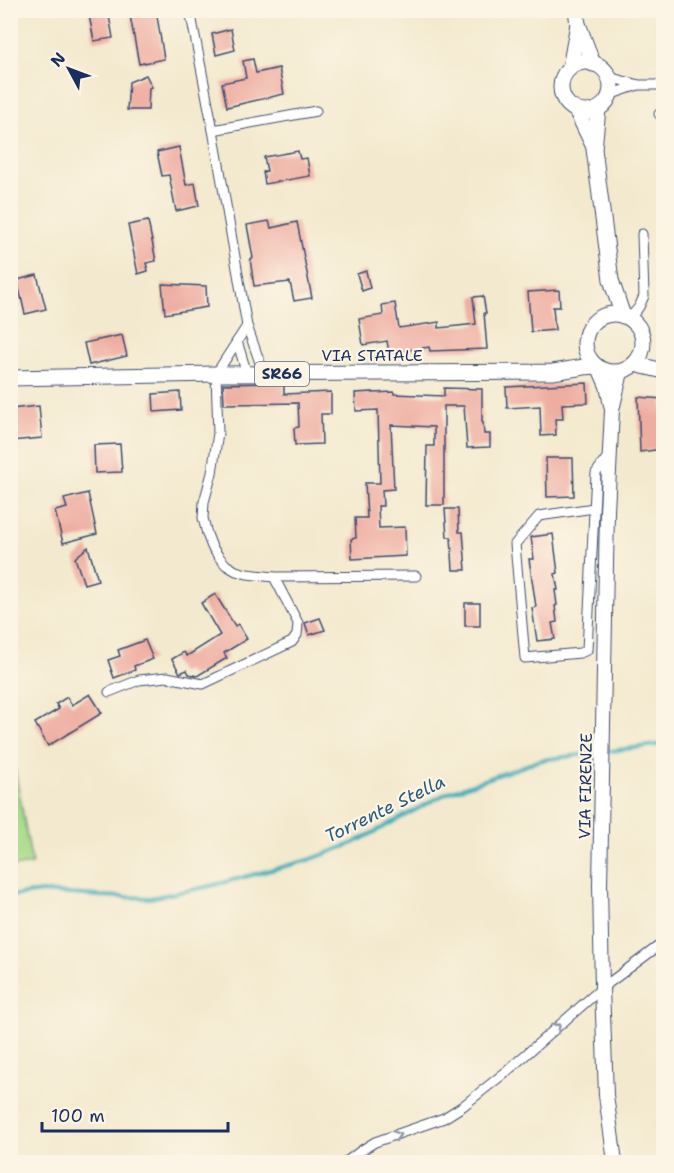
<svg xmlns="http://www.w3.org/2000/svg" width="674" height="1173" font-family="'Shantell Sans',sans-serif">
	<rect width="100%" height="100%" fill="#fcf5e5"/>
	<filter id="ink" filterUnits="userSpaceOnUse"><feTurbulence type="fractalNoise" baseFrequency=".0167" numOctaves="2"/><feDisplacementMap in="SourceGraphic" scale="12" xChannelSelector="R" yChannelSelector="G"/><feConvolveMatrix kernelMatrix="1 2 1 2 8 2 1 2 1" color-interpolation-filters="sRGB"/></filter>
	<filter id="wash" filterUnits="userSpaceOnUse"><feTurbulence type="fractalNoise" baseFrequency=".008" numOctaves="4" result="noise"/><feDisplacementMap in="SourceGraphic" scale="24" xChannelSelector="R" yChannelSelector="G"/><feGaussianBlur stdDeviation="1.35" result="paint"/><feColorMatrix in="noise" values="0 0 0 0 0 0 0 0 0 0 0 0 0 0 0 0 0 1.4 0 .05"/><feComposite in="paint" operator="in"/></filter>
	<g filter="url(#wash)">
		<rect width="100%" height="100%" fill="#f3e9ce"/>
		<!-- green -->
		<path fill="#a7da89" stroke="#618474" stroke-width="1.5" d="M11 747 32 864 11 867H10Z"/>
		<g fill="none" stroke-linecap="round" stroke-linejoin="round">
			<!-- stream -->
			<path stroke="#3eadbb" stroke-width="4" d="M10 896 42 892 98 896 150 898 206 887 309 860 354 843 447 793 541 760 664 744"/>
		</g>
		<g id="blocks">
			<!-- building -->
			<g fill="#eeada1">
				<path d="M88 10H108L113 38 94 41Z"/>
				<path d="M129 10H156L164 59 139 64Z"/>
				<path d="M231 29 235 50 216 55 212 34Z"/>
				<path d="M253 59 256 73 279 68 284 94 227 107 222 83 246 78 243 61Z"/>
				<path d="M146 75 152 87 149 88 148 110H127L129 82Z"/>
				<path d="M179 147 186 185 195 183 199 206 176 211 169 175 162 176 157 152Z"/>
				<path d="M298 151 300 159 307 158 310 176 265 184 263 172 267 171 264 157Z"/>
				<path d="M148 221 156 261 146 263 148 271 138 274 128 225Z"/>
				<path d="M269 221 271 228 297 222 312 298 294 301 290 282 254 286 250 259 253 258 247 225Z"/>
				<path d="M366 271 370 288 362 291 357 274Z"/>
				<path d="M37 275 46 309 25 314 17 280Z"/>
				<path d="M162 284 206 286 207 307 165 314Z"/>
				<path d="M559 290 560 307H553L555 330 531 332 528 292Z"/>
				<path d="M483 296 486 313H484L487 349 430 351 429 347 389 353 387 341 363 345 359 319 383 315 382 305 395 303 399 328 439 322V328L476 324 473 297Z"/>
				<path d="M122 335 127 356 89 365 84 343Z"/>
				<path d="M284 383V394L331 392V414H321L322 444 295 445 294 428 299 427 298 403 224 404 223 384Z"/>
				<path d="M587 383 588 403 562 404 563 419H555L556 435 541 436 540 406 507 408 506 387Z"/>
				<path d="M444 388 482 389V422H483L484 434H490V447L467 448 464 406H444V505H426L427 446H434V427L391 425 394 489 382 490 383 506H378L379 528 405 527 406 556 352 559 351 539 356 538 355 518H367L365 483H380L378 410 356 411 355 393 373 392V393L394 392V394L444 396Z"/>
				<path d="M180 392 181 410 154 412 153 394Z"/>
				<path d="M638 397 663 399V449L640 452Z"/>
				<path d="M39 406 42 438 11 441 10 409Z"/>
				<path d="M120 444 122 472 95 473 94 445Z"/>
				<path d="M546 458H573L574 496 547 497Z"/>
				<path d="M88 493 97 534 63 543 55 511 67 508 64 499Z"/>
				<path d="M445 509H458L459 532H463L466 570H453L451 537H447Z"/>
				<path d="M553 534 558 573 555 574 558 590H555L557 605 555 606 557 622 552 623 555 639 537 641 532 608 536 607 529 559H534L531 537Z"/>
				<path d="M88 547 98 580 84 584 75 558Z"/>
				<path d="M215 594 235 626 238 624 247 639 224 653 227 658 197 676 189 674 187 670 180 673 172 659 184 652 187 656 220 635 201 603Z"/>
				<rect x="465" y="603" width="15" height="23"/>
				<path d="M320 618 325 630 309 635 305 623Z"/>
				<path d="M145 640 153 659 134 666 135 670 114 678 108 660 120 656 118 650Z"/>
				<path d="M90 694 102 713 48 746 35 723 59 709 56 704 67 697 72 705Z"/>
			</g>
		</g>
	</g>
	<g filter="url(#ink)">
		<use href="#blocks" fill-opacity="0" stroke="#3b4b6f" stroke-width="1.5"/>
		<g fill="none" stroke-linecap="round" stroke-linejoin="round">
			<defs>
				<g id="street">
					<path d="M190 10 213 130 247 326 264 374"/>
					<path d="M608 77 639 85H664"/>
					<path d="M609 95 638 85"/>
					<path d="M659 114H664"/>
					<path d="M213 130 316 111"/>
					<path d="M629 319 639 307 644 296 642 234"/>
					<path d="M247 326 216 374 218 433 212 473 204 502 203 518 207 534 212 547 219 557 226 565 236 571 247 574 274 577 416 576"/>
					<path d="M237 341 247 374"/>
					<path d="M594 508 539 516 515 544 525 658 580 653 587 650 596 473 609 455"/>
					<path d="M109 692 139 680 167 677 203 684 292 642 297 635 298 623 274 577"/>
					<path d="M346 1162 362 1150 375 1142 444 1118 463 1106 507 1071 602 988 664 942"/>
				</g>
				<g id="secondary">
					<path d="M600 370 607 386 611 405"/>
					<path d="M615 1162 606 1095 602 988 600 885 607 511 612 410 621 372"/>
				</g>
				<g id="primary">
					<path d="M576 10 578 24 593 64"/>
					<circle cx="586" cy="87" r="25"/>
					<path d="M570 68 578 24"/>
					<path d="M598 109 594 149 611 280 623 316"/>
					<path d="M576 110 594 147"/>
					<circle cx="614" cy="343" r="29"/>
					<path d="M634 364 664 371"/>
					<path d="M10 378 216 374 553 372 584 367 596 366"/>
				</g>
			</defs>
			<!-- street casing -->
			<use href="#street" stroke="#3b4b6f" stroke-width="11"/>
			<!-- secondary casing -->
			<use href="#secondary" stroke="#3b4b6f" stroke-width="16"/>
			<!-- primary casing -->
			<use href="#primary" stroke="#3b4b6f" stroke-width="17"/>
			<!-- street -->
			<use href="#street" stroke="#fff" stroke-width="9"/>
			<!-- secondary -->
			<use href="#secondary" stroke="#fff" stroke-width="14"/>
			<!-- primary -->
			<use href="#primary" stroke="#fff" stroke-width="15"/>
		</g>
		<!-- one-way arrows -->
		<defs><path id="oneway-chevron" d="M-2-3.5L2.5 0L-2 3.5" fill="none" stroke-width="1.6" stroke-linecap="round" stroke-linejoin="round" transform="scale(1.5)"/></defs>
		<g stroke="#8d97ae">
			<use href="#oneway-chevron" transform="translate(557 1027) rotate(-41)"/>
			<use href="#oneway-chevron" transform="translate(397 1135) rotate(-19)"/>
		</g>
	</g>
	<g text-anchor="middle" stroke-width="4.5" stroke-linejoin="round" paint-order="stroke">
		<!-- shield labels -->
		<rect fill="#fcf5e5" stroke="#5e6a86" stroke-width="1.5" x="255" y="362" width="54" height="24" rx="4.5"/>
		<g font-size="15" font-weight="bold" fill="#1b2f5e">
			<text x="282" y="379">SR66</text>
		</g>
		<!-- street labels -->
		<g font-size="16" fill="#1b2f5e" stroke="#fcf5e5">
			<text x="372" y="361">VIA STATALE</text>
			<text transform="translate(585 786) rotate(-89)" y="6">VIA FIRENZE</text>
		</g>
		<!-- water labels -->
		<g font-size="18" font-style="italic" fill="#275b7f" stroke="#fcf5e5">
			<text transform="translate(385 809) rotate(-26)" y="6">Torrente Stella</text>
		</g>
	</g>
	<!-- margin -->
	<rect width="674" height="1173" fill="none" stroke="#fcf5e5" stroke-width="36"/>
	<!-- north arrow -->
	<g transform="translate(69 69) rotate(311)" stroke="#fcf5e5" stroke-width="4.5" paint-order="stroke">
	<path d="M0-4.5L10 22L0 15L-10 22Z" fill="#1b2f5e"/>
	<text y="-9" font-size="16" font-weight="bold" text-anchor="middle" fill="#1b2f5e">N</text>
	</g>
	<!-- scale -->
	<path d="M42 1122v9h186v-9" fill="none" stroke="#1b2f5e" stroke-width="3"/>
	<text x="51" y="1122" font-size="18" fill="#1b2f5e" stroke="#fcf5e5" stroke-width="4.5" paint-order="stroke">100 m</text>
</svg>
